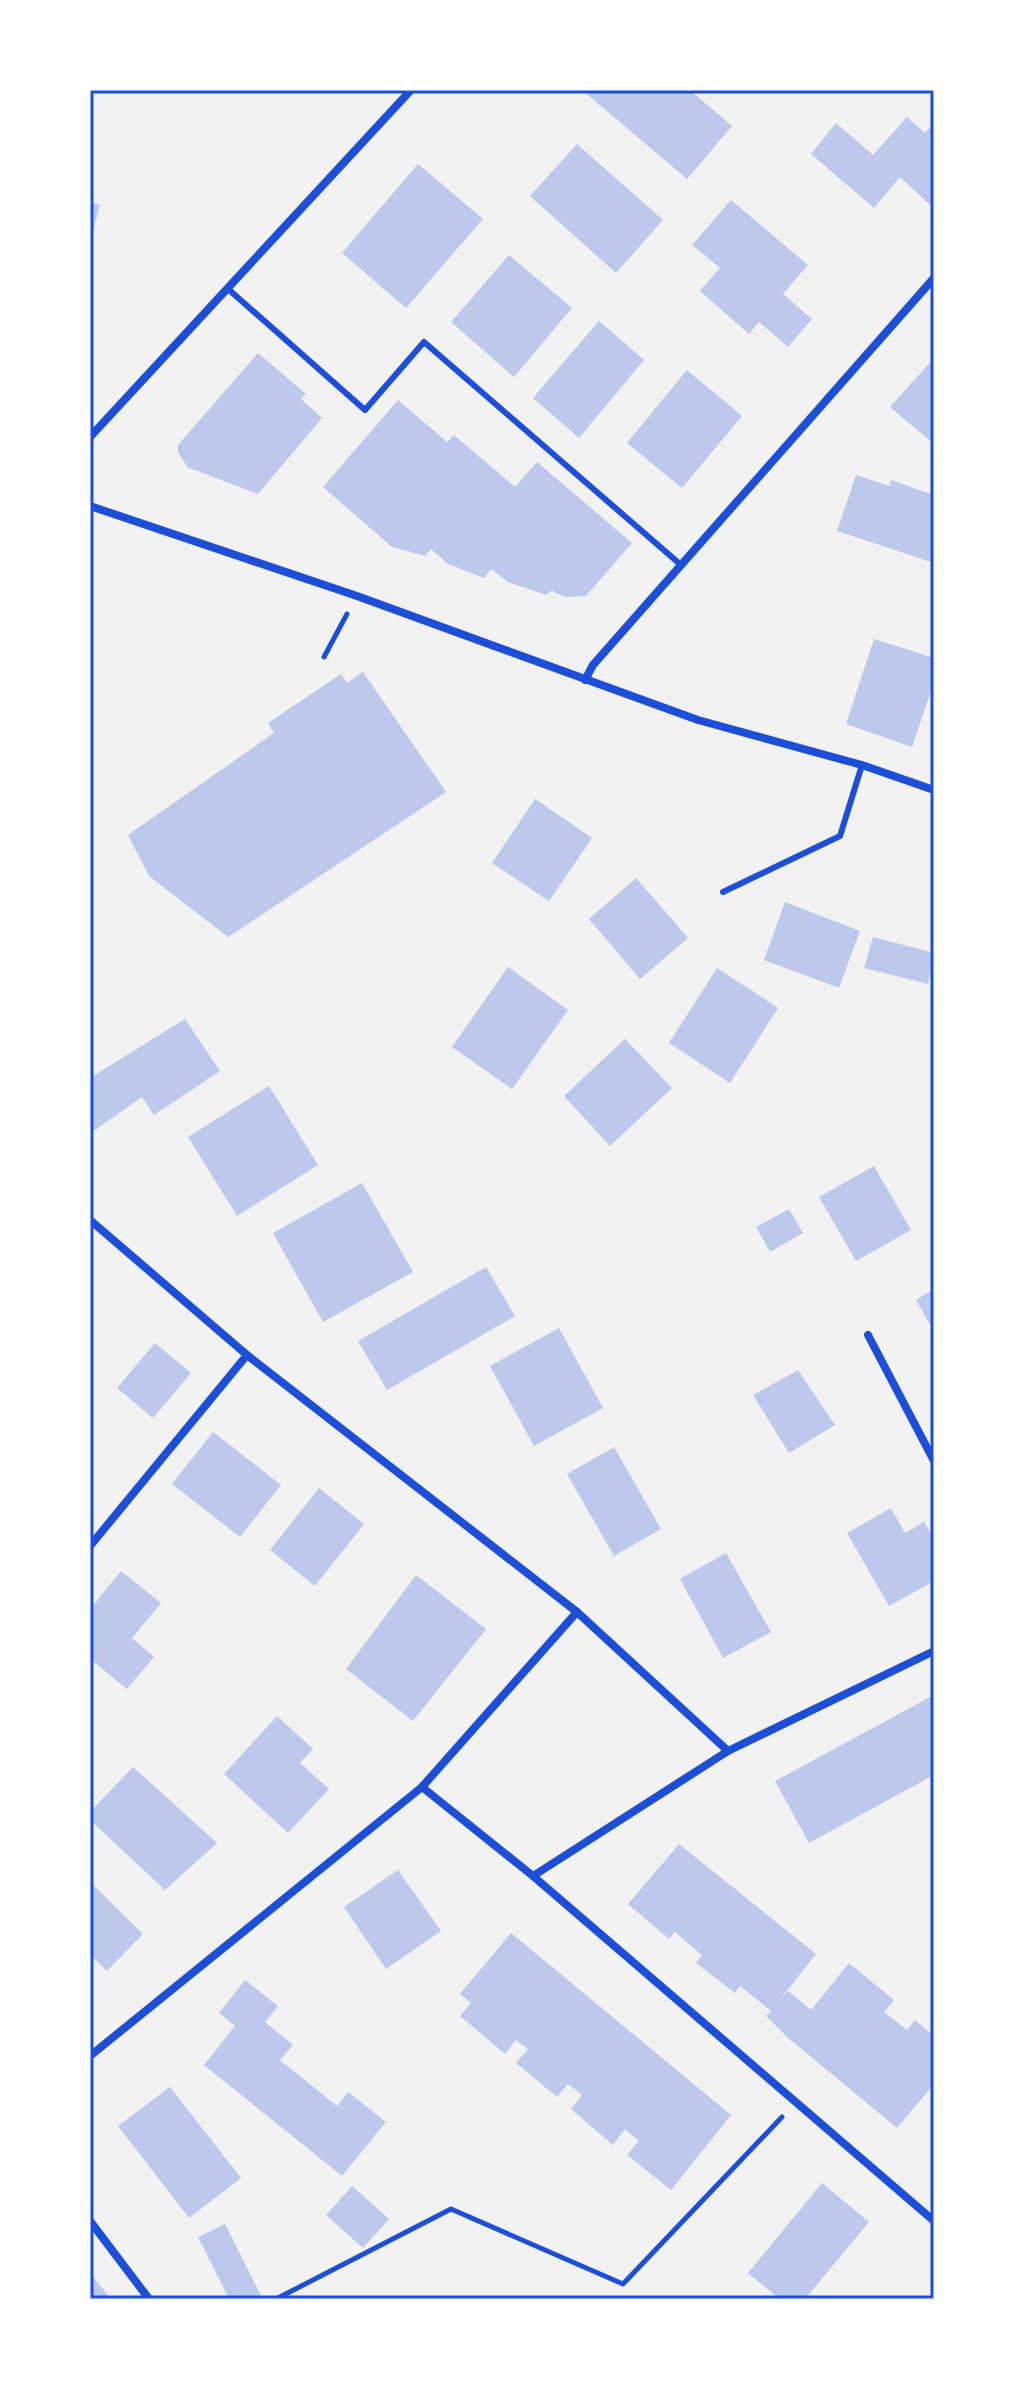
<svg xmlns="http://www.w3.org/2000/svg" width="1024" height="2389" font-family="Ubuntu,sans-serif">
	<rect width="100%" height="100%" fill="#f2f2f2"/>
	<!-- building -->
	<g fill="#bdc9ec">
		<path d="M582 90H690L732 126 687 179Z"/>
		<path d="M907 117 925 133 934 123V200L930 205 900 177 874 208 811 154 836 123 873 155Z"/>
		<path d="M577 144 663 220 616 273 530 196Z"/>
		<path d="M418 164 483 219 406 308 342 253Z"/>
		<path d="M731 200 808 265 783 294 812 319 788 347 759 322 749 334 700 291 720 268 692 245Z"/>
		<path d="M90 202 100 205 91 237H90Z"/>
		<path d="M509 255 572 308 514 377 451 322Z"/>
		<path d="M599 321 644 360 579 438 533 398Z"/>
		<path d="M258 353 306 394 301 399 322 418 258 494 187 467 178 452V445Z"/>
		<path d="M934 358V444L890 407Z"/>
		<path d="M687 370 742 416 682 488 627 443Z"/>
		<path d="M398 400 447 442 454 435 515 487 537 462 632 543 586 596 565 597 552 591 546 595 508 582 491 569 484 578 448 564 431 549 425 556 392 547 323 487Z"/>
		<path d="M856 475 889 486 891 480 934 495V563L837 531Z"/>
		<path d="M874 639 934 658V682L912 747 846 724Z"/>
		<path d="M363 672 446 792 228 937 149 876 128 835 274 733 268 723 341 674 347 683Z"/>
		<path d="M535 799 592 838 549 901 492 863Z"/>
		<path d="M636 878 688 938 640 979 589 919Z"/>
		<path d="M785 902 860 931 839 988 764 960Z"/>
		<path d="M873 937 934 953 928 984 864 968Z"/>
		<path d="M508 967 568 1010 512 1089 452 1047Z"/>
		<path d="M717 968 778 1008 730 1083 669 1043Z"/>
		<path d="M185 1019 220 1071 154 1115 142 1097 92 1132 90 1078Z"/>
		<path d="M625 1039 672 1088 610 1146 564 1096Z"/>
		<path d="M269 1086 318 1165 237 1216 188 1137Z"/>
		<path d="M874 1166 911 1230 856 1261 819 1197Z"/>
		<path d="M362 1183 413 1272 323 1322 273 1233Z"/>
		<path d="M789 1209 803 1233 770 1252 756 1227Z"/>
		<path d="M486 1267 515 1316 387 1390 358 1341Z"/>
		<path d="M934 1289V1332L916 1300Z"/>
		<path d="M559 1328 603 1408 534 1446 490 1366Z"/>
		<path d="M155 1343 191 1373 153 1418 117 1388Z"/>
		<path d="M798 1370 835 1425 789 1453 753 1395Z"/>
		<path d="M213 1432 281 1485 240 1537 172 1484Z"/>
		<path d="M614 1447 661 1529 614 1556 567 1474Z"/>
		<path d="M319 1488 364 1524 315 1586 270 1550Z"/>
		<path d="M891 1508 905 1533 924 1522 934 1539V1581L889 1606 847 1533Z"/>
		<path d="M726 1553 771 1632 723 1658 680 1579Z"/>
		<path d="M121 1571 161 1603 132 1638 154 1657 127 1689 90 1659V1609Z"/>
		<path d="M416 1575 486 1629 413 1721 346 1669Z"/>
		<path d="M934 1695V1775L809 1843 775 1781Z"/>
		<path d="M277 1716 313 1749 300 1763 329 1789 288 1833 224 1774Z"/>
		<path d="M133 1767 217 1843 165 1890 90 1820V1812Z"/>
		<path d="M679 1844 816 1954 779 2001 788 1991 811 2010 849 1963 894 2000 884 2012 907 2030 915 2020 934 2036V2084L897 2128 787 2037 766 2016 771 2011 740 1986 735 1993 696 1963 702 1955 675 1932 669 1939 628 1904Z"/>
		<path d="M398 1870 441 1931 386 1969 344 1907Z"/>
		<path d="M90 1882 143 1934 107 1971 90 1955Z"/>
		<path d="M511 1933 731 2115 671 2190 627 2155 639 2141 625 2129 613 2145 571 2109 582 2095 568 2084 557 2097 516 2063 528 2049 516 2040 505 2054 460 2016 471 2003 460 1994Z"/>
		<path d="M245 1980 278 2006 265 2022 293 2045 280 2060 337 2106 348 2092 386 2122 342 2176 204 2065 235 2026 219 2013Z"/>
		<path d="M170 2087 241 2178 189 2218 118 2126Z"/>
		<path d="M822 2183 869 2222 805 2299H780L748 2273Z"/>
		<path d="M352 2186 389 2219 363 2248 326 2215Z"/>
		<path d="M225 2224 262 2298 260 2299H229L198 2237Z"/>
		<path d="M90 2273 111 2299H90Z"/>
	</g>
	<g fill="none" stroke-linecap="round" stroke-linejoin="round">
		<!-- path -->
		<g stroke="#1d4ed8" stroke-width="5">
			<path d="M324 657 347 614"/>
			<path d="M276 2299 451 2209 623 2284 782 2117"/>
		</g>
		<!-- service -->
		<g stroke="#1d4ed8" stroke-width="6">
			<path d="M227 288 365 410 424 342 681 565"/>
			<path d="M723 892 840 836 862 765"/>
		</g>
		<!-- minor -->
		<g stroke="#1d4ed8" stroke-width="8">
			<path d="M90 437 411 90"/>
			<path d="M90 506 357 596 698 720 862 765 934 790"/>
			<path d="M585 680 593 665 934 278"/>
			<path d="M90 1220 247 1355 577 1612 728 1751"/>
			<path d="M868 1335 934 1461"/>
			<path d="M90 1546 247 1355"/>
			<path d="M422 1787 533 1876 728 1751 934 1651"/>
			<path d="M533 1876 934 2221"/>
			<path d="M90 2056 422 1787 577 1612"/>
			<path d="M90 2221 149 2299"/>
		</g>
	</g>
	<!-- border -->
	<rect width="1024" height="2389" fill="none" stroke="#ffffff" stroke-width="184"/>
	<rect x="92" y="92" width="840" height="2205" fill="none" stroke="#1d4ed8" stroke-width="3"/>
</svg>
